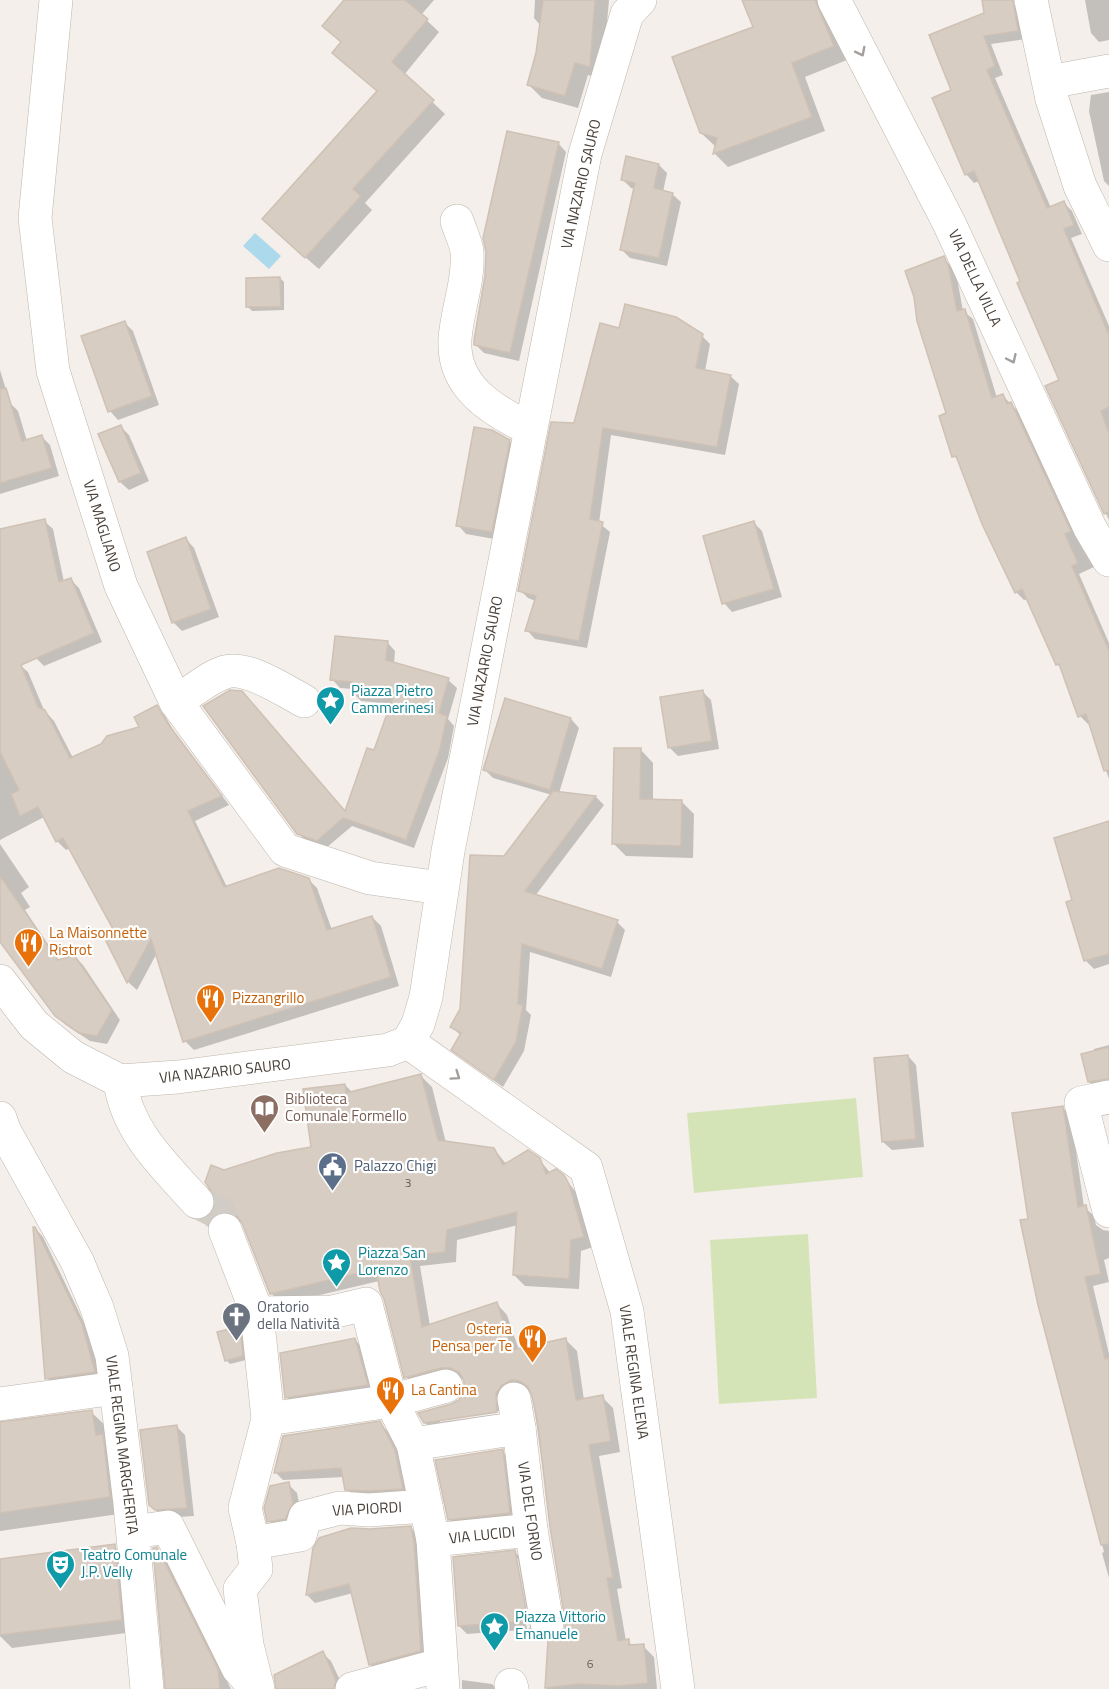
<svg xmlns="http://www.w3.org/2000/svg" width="1109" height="1689" font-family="'Titillium Web',sans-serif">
	<rect width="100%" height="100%" fill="#f4efea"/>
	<!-- green -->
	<g fill="#d5e4b6">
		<path d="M856 1098 863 1177 694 1193 687 1113Z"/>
		<path d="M808 1234 817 1398 719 1404 710 1240Z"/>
	</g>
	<!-- water -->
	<path fill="#acd9eb" d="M255 233 281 256 269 269 243 246Z"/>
	<!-- shadow -->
	<g fill="#0003" fill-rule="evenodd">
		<path d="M346 0H434L421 15 439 32 404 75 445 114 365 203 372 210 319 269 276 232 378 92 342 43 324 26Z"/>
		<path d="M535 0H609L602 79 588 75 578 108 542 98 529 85 537 53 541 26 534 18Z"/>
		<path d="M748 0H822L847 60 805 77 825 131 728 167 714 153 716 147 701 133 755 28Z"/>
		<path d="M1085 0H1109V40L1099 42 1091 33Z"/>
		<path d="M1012 3 1021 11 1026 39 991 44 1003 75 995 78 1051 208 1063 202 1072 211 1082 234 1071 238 1109 326V520L1047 387 1061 381 1022 282 979 181 974 183 966 174 953 91 931 35Z"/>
		<path d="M1109 92V186L1104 181 1089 111 1091 95Z"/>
		<path d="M558 143 566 152 519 361 484 353 476 345 486 276Z"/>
		<path d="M659 165 667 173 663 192 672 194 681 202 667 266 630 258 622 250 635 189 631 188 623 180Z"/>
		<path d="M943 258 952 267 957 278 963 311 973 319 997 398 1003 396 1019 412 1081 546 1094 567 1079 574 1109 643V779L1090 724H1088L1080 716 1063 670 1057 664 1028 599 1024 600 1016 592 960 462 954 456 948 414Z"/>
		<path d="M280 278 284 282V310L252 311 248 307Z"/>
		<path d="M124 322 133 331 159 405 118 420 110 411Z"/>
		<path d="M620 330 702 336 710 344 705 371 730 376 739 384 725 455 611 435 599 523 610 532 587 648 535 639 527 630 536 601 528 598 520 590 575 425Z"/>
		<path d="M0 370 10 403 18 411 27 441 41 436 50 445 59 476 0 494Z"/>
		<path d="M121 427 129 435 149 481 129 490 120 482Z"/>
		<path d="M509 441 517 449 500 540 466 534 458 525Z"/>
		<path d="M44 521 53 529 64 582 70 579 79 588 102 642 44 666 36 658 0 546V531Z"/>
		<path d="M754 523 762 531 782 597 732 612 724 603Z"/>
		<path d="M186 539 194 548 219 617 182 631 173 622Z"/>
		<path d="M387 642 395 651 394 664 448 680 457 688 448 719 454 726 448 758 414 848 352 826 326 848 307 842 298 833 346 813 375 752 392 704 361 701 353 693V689L340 688 332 679Z"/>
		<path d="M0 648 28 672 44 710 54 721 73 758 141 728 156 707 165 716 176 735 229 805 195 821 227 887 308 879 317 888 332 930 372 917 381 926 399 986 194 1050 185 1041 157 953 137 990 128 982 107 941 115 932 70 848 66 850 57 841 44 817 0 840Z"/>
		<path d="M703 692 711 700 719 749 678 756 670 748Z"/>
		<path d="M571 719 579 728 559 793 596 797 604 805 535 896 617 922 625 930 611 977 530 952 526 1010 531 1015 524 1051 503 1087 462 1058 453 1049 460 1035 452 1026 462 1010 505 858 552 795 493 778 485 770Z"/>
		<path d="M641 750 653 763V801H681L694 814 693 858 626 856 614 844Z"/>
		<path d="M1109 823V964L1094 969 1086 961 1068 903 1074 901Z"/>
		<path d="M0 844 29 887 21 893 30 907 25 910 59 961 74 956 83 965 120 1020 107 1044 90 1041 66 1025 56 1015 0 939Z"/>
		<path d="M1109 1045V1088L1098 1090 1089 1082 1094 1049Z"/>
		<path d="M908 1056 916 1065 924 1147 892 1150 883 1142Z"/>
		<path d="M421 1076 432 1087 446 1143 494 1149 507 1165 539 1159 551 1174 563 1176 579 1196 593 1247 581 1251 579 1289 525 1286 514 1275 518 1225 457 1240 456 1262 420 1266 430 1326 497 1304 507 1315 519 1350 566 1340 577 1351 584 1400 602 1397 613 1408 620 1452 599 1456 622 1588 617 1589 626 1641H628L634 1647 643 1646 654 1657 657 1689H546L549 1642 560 1638 566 1629 567 1620 551 1527 532 1392 522 1391 507 1423 436 1433 425 1423 460 1401 466 1391 465 1379 452 1378 417 1388 406 1377 379 1281 282 1304 271 1293 244 1224 240 1222 230 1223 213 1231 203 1221 210 1217 216 1208 224 1171 312 1148 345 1085 353 1093ZM504 1410 505 1413 440 1422V1421Z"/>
		<path d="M1062 1107 1071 1116 1084 1207 1094 1216 1096 1225 1103 1230 1109 1231V1258L1104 1260 1109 1282 1093 1286 1109 1354V1578L1102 1553 1104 1552 1040 1304 1029 1220Z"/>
		<path d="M35 1228 43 1237 89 1333 102 1380 55 1387 47 1378Z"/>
		<path d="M239 1328 243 1331 246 1360 230 1364 226 1360Z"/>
		<path d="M355 1340 363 1348 375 1394 294 1405 286 1397Z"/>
		<path d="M91 1412 108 1428 126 1513 0 1531V1424Z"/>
		<path d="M380 1423 388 1432 403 1460 411 1497H355L347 1489 344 1477 283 1480 275 1472Z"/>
		<path d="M177 1427 185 1435 194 1516 165 1518 150 1505Z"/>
		<path d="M502 1451 510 1459 517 1521 457 1527 449 1519Z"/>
		<path d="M288 1484 297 1493 301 1512 277 1529 269 1521Z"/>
		<path d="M410 1527 419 1536 428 1659 379 1673 370 1664 353 1593 315 1603 307 1595 314 1549 370 1530Z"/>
		<path d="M114 1546 127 1559 134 1632 12 1648 0 1636V1560Z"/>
		<path d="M157 1549 165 1558 231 1689H166Z"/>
		<path d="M515 1552 523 1560 535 1629 467 1634 459 1626ZM515 1559H518L530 1628 527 1629Z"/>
		<path d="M322 1653 331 1661 344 1689H278Z"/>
		<path d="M462 1680 492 1684 497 1689H462Z"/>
	</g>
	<!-- building -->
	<g fill="#d7cdc3" stroke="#cfc1b4" stroke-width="1.5">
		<path d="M344 0H405L428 19 392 62 434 100 353 189 361 196 305 258 262 219 377 91 332 53 341 42 322 26Z"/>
		<path d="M543 0H595L590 67 575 63 565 96 527 85 536 53Z"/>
		<path d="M742 0H815L834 46 792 63 812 117 713 154 717 138 700 133 672 57 753 27Z"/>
		<path d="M982 0H1013L1018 31 984 36 995 66 987 70 1047 208 1064 201 1074 225 1064 229 1109 335V407L1101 411 1109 433V512L1104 514 1045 386 1059 380 1017 283 1020 281 974 171 965 175 932 98 951 90 929 35 984 13Z"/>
		<path d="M507 131 559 142 510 353 474 345V340L485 276 486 252 483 238Z"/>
		<path d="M626 156 659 164 654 188 673 193 659 258 620 250 635 183 621 180Z"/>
		<path d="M944 256 949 268 957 311 965 309 992 398 1003 394 1007 404 1011 402 1071 531 1065 534 1078 563 1072 566 1109 651V770L1104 771 1086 714 1078 717 1059 664 1056 665 1022 589 1015 593 982 524 956 456 952 457 939 416 946 413 917 321 914 297 905 271Z"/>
		<path d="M280 277 281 307H246V278Z"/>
		<path d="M625 304 676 317 703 334 696 368 731 375 717 447 603 428 590 519 603 522 579 641 525 631 536 596 518 591 551 422 574 423 600 323 619 328Z"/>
		<path d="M125 321 152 396 108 412 81 336Z"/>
		<path d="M6 388 22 441 42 435 52 468 0 483V389Z"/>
		<path d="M121 425 141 473 119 482 98 434Z"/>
		<path d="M474 427 492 430 510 440 492 532 456 526Z"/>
		<path d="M45 519 59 582 71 578 94 633 21 665 38 707 45 710 70 758 101 744 107 736 139 727 134 717 157 705 168 724 222 796 188 811 224 887 279 868 309 878 327 930 372 916 391 977 183 1042 151 939 127 983 106 941 114 931 63 838 56 842 38 807 20 816 11 794 19 790 0 752V529Z"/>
		<path d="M754 521 774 589 722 604 703 536Z"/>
		<path d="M186 537 211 609 172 623 147 552Z"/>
		<path d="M335 636 388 641 386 660 449 678 439 713 447 716 440 749 406 840 343 818 317 841 297 834 203 706 230 690 242 691 345 811 367 748 374 750 393 697 351 694 352 682 330 680Z"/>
		<path d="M703 690 712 741 668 748 660 697Z"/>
		<path d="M505 698 571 718 550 790 483 770Z"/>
		<path d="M614 748H641L640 799 682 800 681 846 612 844Z"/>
		<path d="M553 791 596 796 525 891 618 920 602 969 522 944 518 1004 523 1005 516 1042 494 1080 451 1050 461 1033 450 1027 460 1009 470 855 504 856Z"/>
		<path d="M1109 821V954L1084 961 1066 902 1072 900 1054 838Z"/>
		<path d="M0 876 58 960 74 955 112 1010 97 1036 79 1033 55 1016 0 942Z"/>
		<path d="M1109 1047V1079L1088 1082 1081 1054Z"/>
		<path d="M908 1055 916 1139 882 1142 874 1058Z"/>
		<path d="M421 1074 438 1140 494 1148 503 1165 528 1150 540 1158 546 1174 556 1169 564 1175 569 1184 584 1237 571 1240 569 1279 513 1275 517 1212 447 1230 445 1252 410 1256 422 1327 497 1302 512 1350 566 1338 576 1400 603 1395 611 1441 589 1445 613 1578H607L618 1641 629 1639V1645L644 1644 648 1683 618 1686 579 1684 545 1688 548 1641 559 1637 565 1629V1620L550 1527 538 1425 532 1396 528 1387 520 1381 511 1380 502 1385 496 1393 497 1412 424 1423 418 1413 451 1404 459 1400 464 1390V1381L459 1372 450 1368H441L404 1378 384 1299 380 1291 376 1269 270 1294 242 1223 237 1216 228 1212H219L211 1218 208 1224 200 1220 209 1216 215 1207V1197L205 1182 211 1165 224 1170 277 1153 311 1147 303 1089 345 1084 346 1093Z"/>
		<path d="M1063 1106 1078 1207 1086 1205 1101 1274 1085 1277 1105 1359 1109 1358V1544L1101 1545 1038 1305 1020 1220 1028 1219 1012 1113Z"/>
		<path d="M33 1227H35L82 1324 95 1372 45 1379Z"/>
		<path d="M240 1326 243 1356 225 1361 217 1332Z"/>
		<path d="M355 1338 368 1385 285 1398 280 1353Z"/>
		<path d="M92 1410 96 1435 103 1434 110 1497 0 1513V1422Z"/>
		<path d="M380 1421 395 1450 403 1489 369 1491 345 1490 341 1468 274 1473 283 1436Z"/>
		<path d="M177 1425 187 1508 155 1510 149 1505 140 1430Z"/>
		<path d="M503 1449 510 1513 448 1520 435 1460Z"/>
		<path d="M289 1482 293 1503 285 1519 267 1522 264 1508 270 1486Z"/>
		<path d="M411 1526 414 1543 421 1651 369 1665 349 1584 306 1595 313 1548 319 1538 351 1528 370 1529Z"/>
		<path d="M115 1544 122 1620 0 1635V1559Z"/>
		<path d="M157 1547 218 1669 220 1689H165L153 1548Z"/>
		<path d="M515 1550 528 1621 458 1626 453 1557Z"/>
		<path d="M323 1651 336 1680 334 1689H276L274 1675Z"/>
	</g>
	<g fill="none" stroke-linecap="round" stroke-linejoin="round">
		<!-- minor-tunnel -->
		<path stroke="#d1ccc6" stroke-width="33" stroke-dasharray="33 16" stroke-linecap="butt" d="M197 1202 219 1213 225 1230"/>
		<defs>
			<g id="minor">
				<path d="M56 0 35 218 53 371 121 586 176 702 285 850 370 878 441 888"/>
				<path d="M834 0 949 223 1090 528 1109 560"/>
				<path d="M1031 0 1052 99 1080 186 1109 245"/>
				<path d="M1049 82 1109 71"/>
				<path d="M457 221C460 231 466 242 467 252 469 282 457 310 455 339 452 387 492 410 530 429"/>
				<path d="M176 702C192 692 207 678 225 672 247 665 285 691 304 701"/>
				<path d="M0 981 34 1025 73 1057 120 1081"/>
				<path d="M408 1042 586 1168 627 1311 678 1689"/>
				<path d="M120 1081 178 1077 388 1050 408 1042 418 1024 426 997 448 851 585 154 627 14 640 0"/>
				<path d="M120 1081C127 1132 164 1165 197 1202"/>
				<path d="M1109 1097 1081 1103 1109 1211"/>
				<path d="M0 1118 4 1130 77 1261 97 1308 112 1356 130 1504 147 1689"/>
				<path d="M225 1230 257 1313 332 1312 366 1304 391 1401 413 1444 433 1540 443 1689"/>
				<path d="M257 1313 268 1419 245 1508 253 1543 256 1569 240 1589 247 1645 258 1689"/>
				<path d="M514 1399 519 1428 531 1530 547 1623"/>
				<path d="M0 1404 116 1388"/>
				<path d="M268 1419 391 1401 446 1386"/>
				<path d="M413 1444 519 1428"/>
				<path d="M133 1532 168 1527 238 1668 246 1677"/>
				<path d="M433 1540 531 1530"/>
				<path d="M253 1543 300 1535 305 1517 340 1508 369 1510 426 1506"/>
				<path d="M511 1685 512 1689"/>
				<path d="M352 1689 440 1665"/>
			</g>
		</defs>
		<!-- minor casing -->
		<use href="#minor" stroke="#beb6ad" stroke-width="34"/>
		<!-- minor -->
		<use href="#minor" stroke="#fff" stroke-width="33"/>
	</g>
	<!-- one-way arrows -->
	<defs><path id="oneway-chevron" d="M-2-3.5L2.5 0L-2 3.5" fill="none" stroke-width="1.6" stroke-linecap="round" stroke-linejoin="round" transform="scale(1.5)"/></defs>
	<g stroke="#a39f9c">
		<use href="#oneway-chevron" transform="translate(861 52) rotate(63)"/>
		<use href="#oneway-chevron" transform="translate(1012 359) rotate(65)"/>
		<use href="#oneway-chevron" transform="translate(456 1076) rotate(35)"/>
	</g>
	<!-- icons -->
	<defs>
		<symbol id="sight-pin" viewBox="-11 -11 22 30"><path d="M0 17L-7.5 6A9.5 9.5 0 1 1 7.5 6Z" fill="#0f9aa8" stroke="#fff"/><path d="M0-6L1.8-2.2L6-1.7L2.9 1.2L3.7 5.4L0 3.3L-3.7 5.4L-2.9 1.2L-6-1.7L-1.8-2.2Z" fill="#fff"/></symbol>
		<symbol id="restaurant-pin" viewBox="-11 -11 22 30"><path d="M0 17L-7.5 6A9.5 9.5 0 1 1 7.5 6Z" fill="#e8710a" stroke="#fff"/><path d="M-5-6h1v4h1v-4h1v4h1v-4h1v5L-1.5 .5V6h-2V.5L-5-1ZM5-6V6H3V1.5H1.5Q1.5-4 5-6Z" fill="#fff"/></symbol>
		<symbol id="library-pin" viewBox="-11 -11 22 30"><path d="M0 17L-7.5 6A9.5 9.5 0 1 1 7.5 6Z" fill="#8d6e63" stroke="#fff"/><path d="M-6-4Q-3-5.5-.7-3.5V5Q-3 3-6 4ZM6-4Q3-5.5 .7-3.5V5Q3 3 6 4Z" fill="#fff"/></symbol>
		<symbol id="civic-pin" viewBox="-11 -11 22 30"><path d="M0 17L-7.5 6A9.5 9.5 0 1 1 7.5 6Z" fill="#5c6f8a" stroke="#fff"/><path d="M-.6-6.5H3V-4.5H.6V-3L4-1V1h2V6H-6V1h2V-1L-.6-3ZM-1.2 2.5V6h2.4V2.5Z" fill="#fff"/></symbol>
		<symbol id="church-pin" viewBox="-11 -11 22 30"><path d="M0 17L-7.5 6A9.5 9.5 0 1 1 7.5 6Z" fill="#6b7280" stroke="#fff"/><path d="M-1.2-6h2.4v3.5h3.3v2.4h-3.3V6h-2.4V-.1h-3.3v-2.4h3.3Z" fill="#fff"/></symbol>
		<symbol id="theatre-pin" viewBox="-11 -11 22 30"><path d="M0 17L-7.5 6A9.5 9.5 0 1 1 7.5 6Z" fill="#0f9aa8" stroke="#fff"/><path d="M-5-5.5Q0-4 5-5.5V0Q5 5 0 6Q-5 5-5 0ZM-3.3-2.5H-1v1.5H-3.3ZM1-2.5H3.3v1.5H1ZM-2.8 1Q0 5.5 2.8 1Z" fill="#fff"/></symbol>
	</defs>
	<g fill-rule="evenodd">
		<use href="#sight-pin" x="314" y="684" width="33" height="45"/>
		<use href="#restaurant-pin" x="12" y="926" width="33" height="45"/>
		<use href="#restaurant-pin" x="194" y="982" width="33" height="45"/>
		<use href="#library-pin" x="248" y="1092" width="33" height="45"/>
		<use href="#civic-pin" x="316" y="1150" width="33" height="45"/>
		<use href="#sight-pin" x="320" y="1246" width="33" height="45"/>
		<use href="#church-pin" x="220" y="1300" width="33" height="45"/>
		<use href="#restaurant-pin" x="516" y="1322" width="33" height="45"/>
		<use href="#restaurant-pin" x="374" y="1374" width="33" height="45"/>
		<use href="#theatre-pin" x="44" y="1548" width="33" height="45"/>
		<use href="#sight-pin" x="478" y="1610" width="33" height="45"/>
	</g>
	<g text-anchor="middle" stroke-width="4.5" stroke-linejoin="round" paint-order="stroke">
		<!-- number labels -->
		<g font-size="12" fill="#6b625b">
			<text x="408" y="1187">3</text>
			<text x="590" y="1668">6</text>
		</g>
		<!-- street labels -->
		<g font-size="15" fill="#473f38" stroke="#fff">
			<text transform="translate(581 184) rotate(-77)" y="5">VIA NAZARIO SAURO</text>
			<text transform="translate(975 278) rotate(65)" y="5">VIA DELLA VILLA</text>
			<text transform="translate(102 526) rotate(73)" y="5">VIA MAGLIANO</text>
			<text transform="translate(485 661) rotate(-79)" y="5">VIA NAZARIO SAURO</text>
			<text transform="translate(225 1071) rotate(-6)" y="5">VIA NAZARIO SAURO</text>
			<text transform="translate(634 1372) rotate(82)" y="5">VIALE REGINA ELENA</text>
			<text transform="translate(122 1445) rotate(83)" y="5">VIALE REGINA MARGHERITA</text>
			<text transform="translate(367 1509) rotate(-3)" y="5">VIA PIORDI</text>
			<text transform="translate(530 1511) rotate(82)" y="5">VIA DEL FORNO</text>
			<text transform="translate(482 1535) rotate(-6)" y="5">VIA LUCIDI</text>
		</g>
		<!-- culture labels -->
		<g font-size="15" fill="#0d838f" stroke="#fff" text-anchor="start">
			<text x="351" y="696">Piazza Pietro<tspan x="351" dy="17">Cammerinesi</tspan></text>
			<text x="358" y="1258">Piazza San<tspan x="358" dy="17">Lorenzo</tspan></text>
			<text x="81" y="1560">Teatro Comunale<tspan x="81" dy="17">J.P. Velly</tspan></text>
			<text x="515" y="1622">Piazza Vittorio<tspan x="515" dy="17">Emanuele</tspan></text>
		</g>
		<!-- food labels -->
		<g font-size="15" fill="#c56008" stroke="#fff" text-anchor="start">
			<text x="49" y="938">La Maisonnette<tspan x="49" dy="17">Ristrot</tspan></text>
			<text x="232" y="1003">Pizzangrillo</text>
			<text x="512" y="1334" text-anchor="end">Osteria<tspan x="512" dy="17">Pensa per Te</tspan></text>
			<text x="411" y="1395">La Cantina</text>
		</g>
		<!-- education labels -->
		<g font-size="15" fill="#785e54" stroke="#fff" text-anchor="start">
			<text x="285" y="1104">Biblioteca<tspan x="285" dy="17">Comunale Formello</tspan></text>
		</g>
		<!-- service labels -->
		<g font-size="15" fill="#4e5e75" stroke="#fff" text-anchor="start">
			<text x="354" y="1171">Palazzo Chigi</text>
		</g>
		<!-- worship labels -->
		<g font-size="15" fill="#5b616d" stroke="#fff" text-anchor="start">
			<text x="257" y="1312">Oratorio<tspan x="257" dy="17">della Natività</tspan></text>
		</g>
	</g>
</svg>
